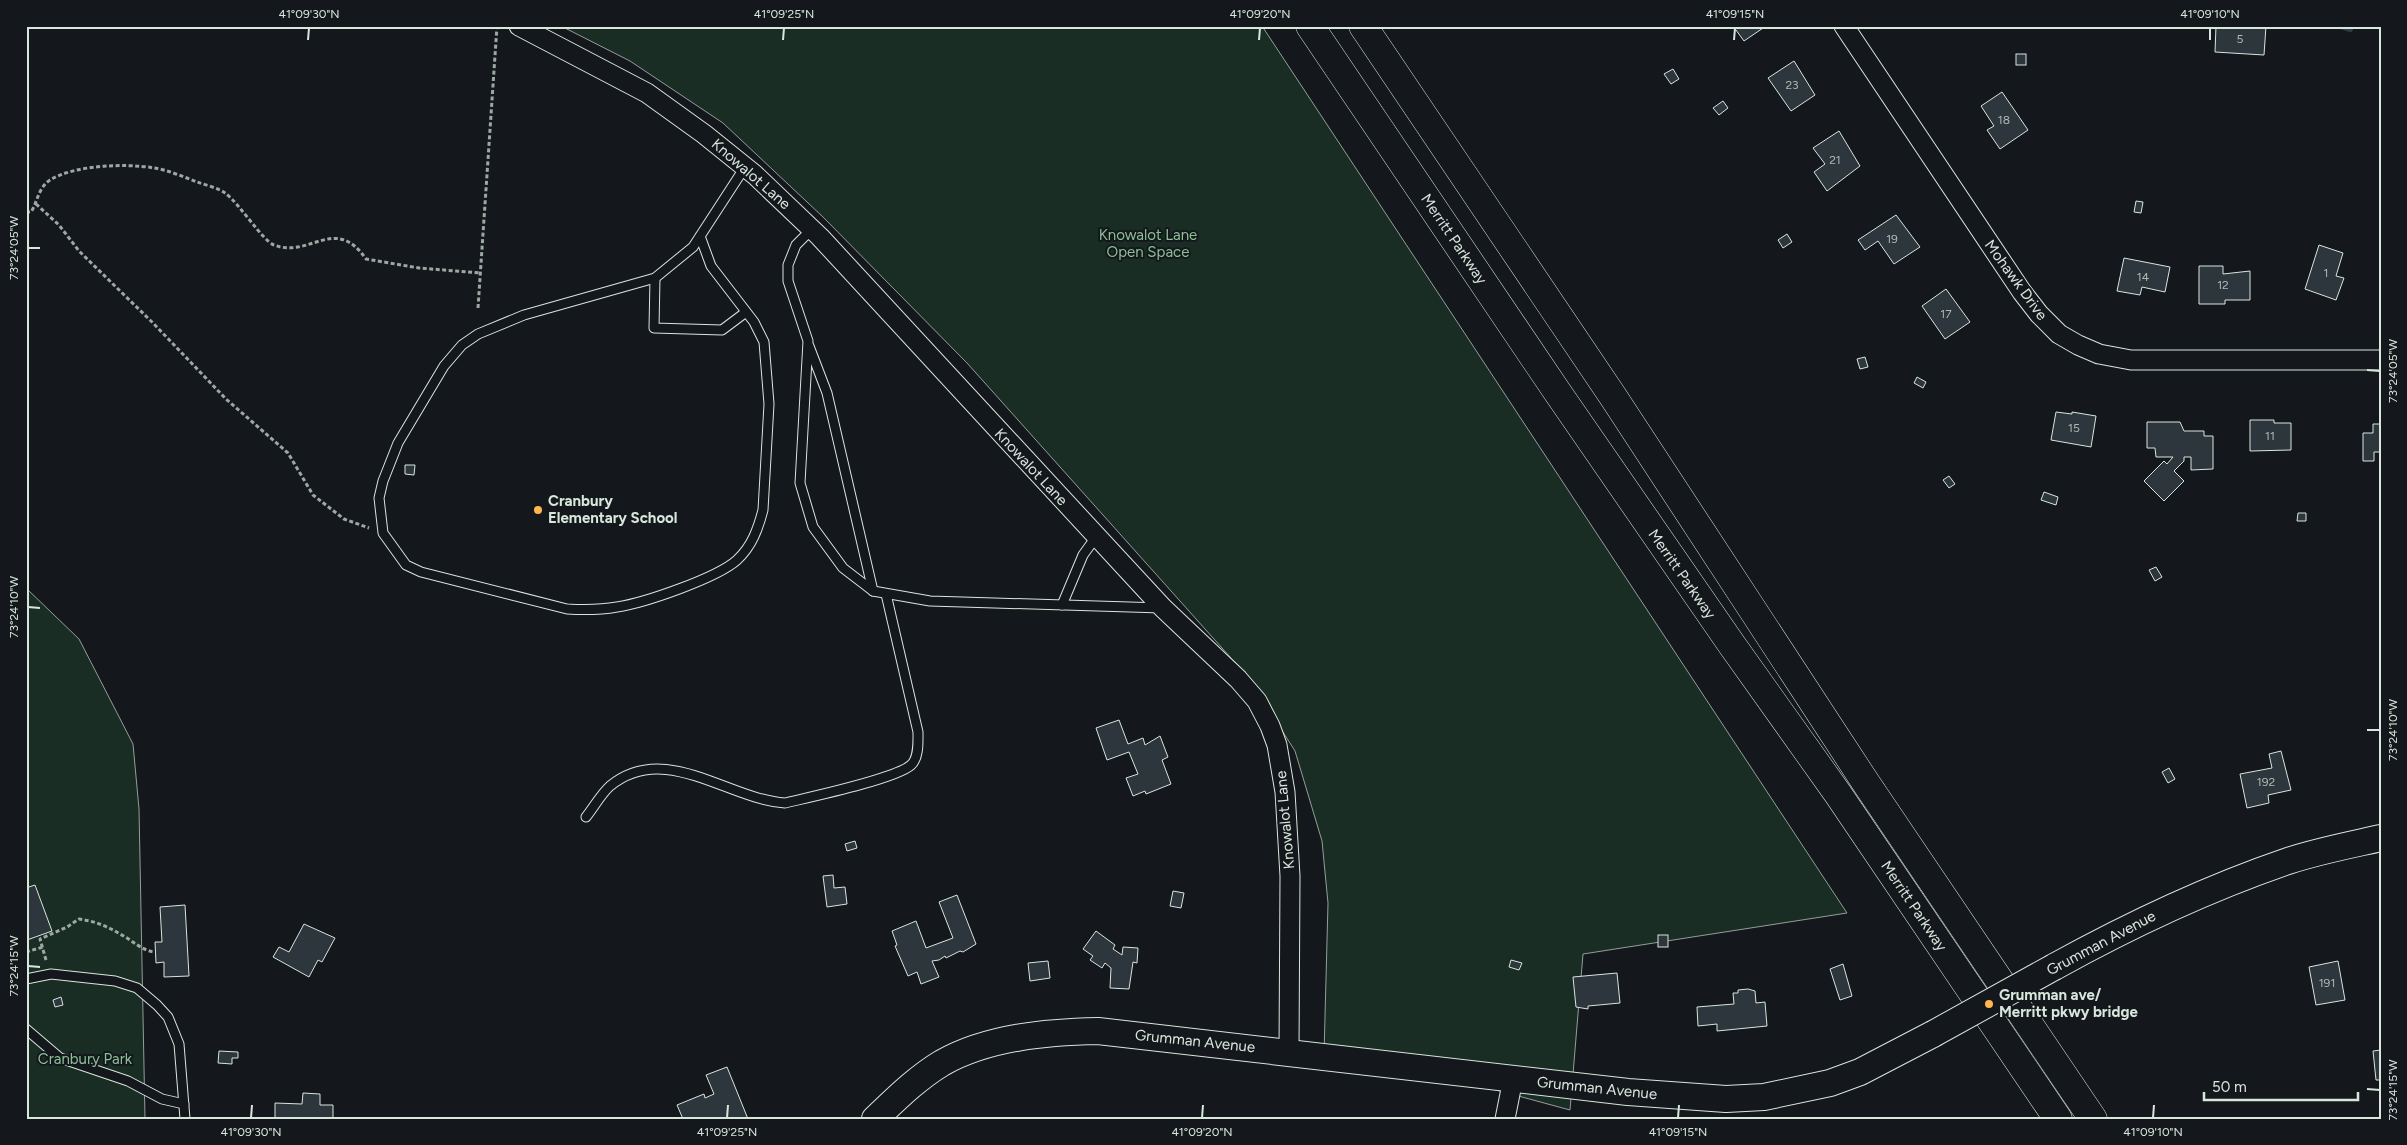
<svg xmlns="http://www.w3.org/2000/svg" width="2407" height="1145" font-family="Figtree,sans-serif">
	<rect width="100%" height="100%" fill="#14181c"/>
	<!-- green -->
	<g fill="#1a2d24" stroke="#939e99">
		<path d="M561 26H1262L1847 913 1583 954 1570 1110 1448 1077 1324 1055 1328 903 1322 841 1295 751 1248 677 967 363 823 217 723 123 630 61Z"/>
		<path d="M26 588 79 639 133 744 139 809 145 1119H26Z"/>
	</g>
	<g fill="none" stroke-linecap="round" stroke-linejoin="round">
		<!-- stream -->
		<path stroke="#2f3f4d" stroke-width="6" d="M2340 26 2350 29"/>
	</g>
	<!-- building -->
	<g fill="#2c363c" stroke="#d8e6dc">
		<path d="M1733 26H1766L1744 41Z"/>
		<path d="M2216 26H2266L2264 55 2215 52Z"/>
		<rect x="2016" y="54" width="10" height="11"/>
		<path d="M1794 61 1815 95 1791 111 1768 78Z"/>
		<path d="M1673 69 1679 79 1671 84 1664 74Z"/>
		<path d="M2002 92 2028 130 2000 149 1987 130 1994 126 1981 106Z"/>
		<path d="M1723 101 1728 108 1719 115 1713 108Z"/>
		<path d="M1839 131 1860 166 1827 191 1814 172 1825 164 1813 148Z"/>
		<path d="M2136 201 2143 202 2141 213 2134 212Z"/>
		<path d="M1896 215 1920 247 1894 264 1878 241 1865 250 1858 240Z"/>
		<path d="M1787 234 1792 242 1783 248 1778 240Z"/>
		<path d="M2319 245 2343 253 2336 276 2344 278 2336 300 2305 289Z"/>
		<path d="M2124 258 2170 267 2165 292 2142 287 2140 295 2117 291Z"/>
		<path d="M2199 266H2223V274L2250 271V300H2225V304H2199Z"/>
		<path d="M1946 289 1970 322 1945 339 1922 306Z"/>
		<path d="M1865 357 1868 367 1860 369 1857 359Z"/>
		<path d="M1917 377 1926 382 1923 388 1914 383Z"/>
		<path d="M2056 412 2072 414V412L2096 416 2091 447 2051 440Z"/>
		<path d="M2250 420H2274V423H2291V450L2250 451Z"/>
		<path d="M2147 422H2180L2184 431H2204V436H2213V469L2191 470V457H2184V461L2174 471 2184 481 2164 501 2144 481 2164 461 2167 464 2173 457H2156L2155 448H2147Z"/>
		<path d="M2373 424H2381V452H2374V461H2363V433H2373Z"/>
		<path d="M405 465H415L414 475 405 474Z"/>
		<path d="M1949 476 1955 484 1949 488 1943 480Z"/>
		<path d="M2044 492 2058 497 2056 505 2041 500Z"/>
		<path d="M2298 513H2306V521H2297Z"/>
		<path d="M2156 567 2162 577 2155 581 2149 570Z"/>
		<path d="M1119 720 1128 744 1143 738 1145 745 1160 736 1168 757 1162 760 1171 784 1146 794 1145 791 1133 796 1126 778 1138 774 1129 752 1107 760 1096 728Z"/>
		<path d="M2281 751 2291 790 2268 795 2269 803 2247 808 2240 774 2272 768 2269 754Z"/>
		<path d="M2169 768 2175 779 2168 783 2162 772Z"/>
		<path d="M855 841 857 848 847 851 845 844Z"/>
		<path d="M833 875 834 888 845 887 847 904 827 907 823 876Z"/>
		<path d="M35 885 52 931 27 940 26 888Z"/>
		<path d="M1173 891 1184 893 1181 908 1170 906Z"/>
		<path d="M957 895 976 944 963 952 960 951 946 958 945 956 939 960 932 961 939 977 921 984 917 972 908 976 895 946 897 945 892 931 916 921 926 948 953 938 939 902Z"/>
		<path d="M185 905 189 976 164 977V962L156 963 155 942H162L160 907Z"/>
		<path d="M304 924 335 938 322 962 318 960 309 977 273 957 279 947 289 952Z"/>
		<path d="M1096 931 1115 945 1113 949 1122 955 1123 947 1138 948 1137 963 1133 962 1129 989 1110 988 1111 968 1105 963 1102 968 1090 960 1093 956 1083 949Z"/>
		<rect x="1658" y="935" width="10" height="12"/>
		<path d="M1511 960 1522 963 1519 970 1509 967Z"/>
		<path d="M1048 961 1050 978 1030 981 1028 963Z"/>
		<path d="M2338 961 2345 1000 2316 1005 2309 967Z"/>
		<path d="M1843 964 1852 996 1840 1000 1830 969Z"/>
		<path d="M1617 973 1620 1003 1588 1006V1009L1576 1007 1573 977Z"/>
		<path d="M1748 989 1755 991 1756 1003 1765 1002 1767 1026 1717 1031V1024L1698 1026 1697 1007 1734 1004 1733 993H1738V990Z"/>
		<path d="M61 997 63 1005 55 1007 53 1000Z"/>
		<path d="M2381 1050V1080H2376L2373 1051Z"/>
		<path d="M219 1051 238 1052V1058H232V1064L218 1063Z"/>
		<path d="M727 1067 748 1119H683L677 1105 704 1094 705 1098 714 1094 706 1075Z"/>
		<path d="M303 1093 320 1094V1105H333V1119H275V1103L302 1104Z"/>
	</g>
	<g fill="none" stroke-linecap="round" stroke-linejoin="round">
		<defs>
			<g id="lane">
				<path d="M812 229 796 245 788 265V281L808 341 800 483 813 527 843 568 873 591 930 601 1162 608"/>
				<path d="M700 236 711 266 754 322 764 342 769 404 763 510C758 529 752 546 737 560 717 578 644 603 617 607 600 610 584 610 567 609L421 572 406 565 383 533 379 498 383 481 398 443 444 366 462 345 478 334 524 315 655 278 693 247 745 167"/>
				<path d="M655 278 654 328 722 330 746 312"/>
				<path d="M809 346 827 393 873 591"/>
				<path d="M1062 605 1083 555 1096 537"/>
				<path d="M586 817C594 807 601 794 610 786 665 741 727 799 785 803 810 797 895 779 911 765 919 758 918 742 918 732L886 594"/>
				<path d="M26 979 51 974 115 981 137 988 157 1005 168 1017 179 1044 185 1119"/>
				<path d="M26 1029 60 1058 128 1081 162 1099 184 1104"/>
			</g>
			<g id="street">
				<path d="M519 26 647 93 704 134 755 175 820 237 1163 608 1238 679 1257 701 1270 726 1277 745 1285 792 1290 876 1289 1052"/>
				<path d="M1844 26 2022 292 2039 314 2059 334 2078 345 2099 354 2131 360H2381"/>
				<path d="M1505 1119 1513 1079"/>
			</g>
			<g id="secondary">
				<path d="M2054 967C2130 925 2206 889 2288 861 2318 851 2350 845 2381 838"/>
				<path d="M875 1119C896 1099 917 1078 942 1063 988 1037 1047 1032 1098 1031L1628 1092 1726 1099 1764 1097 1830 1083 1860 1072 1933 1034"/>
			</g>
			<g id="highway">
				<path d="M1310 26 1558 393 1732 645 1838 794 2058 1119"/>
				<path d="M1363 26 1614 398 1866 783 2093 1119"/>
			</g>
		</defs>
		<!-- lane casing -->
		<use href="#lane" stroke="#d8e6dc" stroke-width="11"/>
		<!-- street casing -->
		<use href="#street" stroke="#d8e6dc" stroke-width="21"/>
		<!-- secondary casing -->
		<use href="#secondary" stroke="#d8e6dc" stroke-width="28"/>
		<!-- highway casing -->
		<use href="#highway" stroke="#d8e6dc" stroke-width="29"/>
		<!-- path -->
		<g stroke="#9da8a2" stroke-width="3" stroke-dasharray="4 2.5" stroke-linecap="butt">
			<path d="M36 204 59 225 79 251 152 322 226 399 288 453 313 495 344 519 369 528"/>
			<path d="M26 212H31C38 201 38 188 50 180 74 165 126 163 154 168 168 170 184 177 197 182 206 185 218 188 225 193 240 204 262 240 274 245 310 259 335 214 366 259L419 268 481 273"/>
			<path d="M478 308 497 26"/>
			<path d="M26 952 43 947"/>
			<path d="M46 960 40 939 67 927 79 919C94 921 107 926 120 934 132 940 142 951 155 952"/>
		</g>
		<!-- lane -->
		<use href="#lane" stroke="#14181c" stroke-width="9"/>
		<!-- street -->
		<use href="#street" stroke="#14181c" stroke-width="19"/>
		<!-- secondary -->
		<use href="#secondary" stroke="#14181c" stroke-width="26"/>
		<!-- highway -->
		<use href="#highway" stroke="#14181c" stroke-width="28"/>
		<defs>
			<path id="secondary-bridge" d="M1933 1034 2054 967"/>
		</defs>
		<!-- secondary-bridge casing -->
		<use href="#secondary-bridge" stroke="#d8e6dc" stroke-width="28" stroke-linecap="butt"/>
		<!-- secondary-bridge -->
		<use href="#secondary-bridge" stroke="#14181c" stroke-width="26"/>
	</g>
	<!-- ticks -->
	<path fill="none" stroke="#d8e6dc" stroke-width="2" d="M308 40 309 28M783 40 784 28M1259 40 1260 28M1734 40 1735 28M2210 40V28M28 248H40M2367 370 2380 371M28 607 40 608M2367 730H2380M28 966 40 967M2367 1089 2380 1090M251 1118 252 1105M727 1118 728 1105M1202 1118 1203 1105M1678 1118 1679 1105M2153 1118 2154 1105"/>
	<!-- markers -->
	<g fill="#ffb74d" stroke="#14181c" stroke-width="2">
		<circle cx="538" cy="510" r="5"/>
		<circle cx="1989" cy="1004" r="5"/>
	</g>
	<g text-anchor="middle" stroke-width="4" stroke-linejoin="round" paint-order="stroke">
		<!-- number labels -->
		<g font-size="12" fill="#adbab4">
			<text x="2240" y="43">5</text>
			<text x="1792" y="89">23</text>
			<text x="2004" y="124">18</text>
			<text x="1835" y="164">21</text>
			<text x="1892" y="243">19</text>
			<text x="2326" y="277">1</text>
			<text x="2143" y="281">14</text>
			<text x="2223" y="289">12</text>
			<text x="1946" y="318">17</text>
			<text x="2074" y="432">15</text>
			<text x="2270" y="440">11</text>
			<text x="2266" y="786">192</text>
			<text x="2327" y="987">191</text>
		</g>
		<!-- street labels -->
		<g font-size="15" fill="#d8e6dc" stroke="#14181c">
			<text transform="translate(751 174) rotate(41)" y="5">Knowalot Lane</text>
			<text transform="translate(1454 239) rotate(56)" y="5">Merritt Parkway</text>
			<text transform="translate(2016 280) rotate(54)" y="5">Mohawk Drive</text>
			<text transform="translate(1031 467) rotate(47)" y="5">Knowalot Lane</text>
			<text transform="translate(1682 574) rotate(55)" y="5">Merritt Parkway</text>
			<text transform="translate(1285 820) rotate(-95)" y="5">Knowalot Lane</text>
			<text transform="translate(1914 906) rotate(56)" y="5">Merritt Parkway</text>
			<text transform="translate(2101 943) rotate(-28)" y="5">Grumman Avenue</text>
			<text transform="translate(1195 1041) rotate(6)" y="5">Grumman Avenue</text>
			<text transform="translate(1597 1088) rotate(6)" y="5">Grumman Avenue</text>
		</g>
		<!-- park labels -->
		<g font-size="15" fill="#8ac095" stroke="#14181c">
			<text x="1148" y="240">Knowalot Lane<tspan x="1148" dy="17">Open Space</tspan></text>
			<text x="85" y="1064">Cranbury Park</text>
		</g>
		<!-- poi labels -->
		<g font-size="15" font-weight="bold" fill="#d8e6dc" stroke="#14181c" text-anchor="start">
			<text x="548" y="506">Cranbury<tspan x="548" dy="17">Elementary School</tspan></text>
			<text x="1999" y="1000">Grumman ave/<tspan x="1999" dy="17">Merritt pkwy bridge</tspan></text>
		</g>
	</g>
	<!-- border -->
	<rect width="2407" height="1145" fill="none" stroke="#14181c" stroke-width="55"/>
	<!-- scale -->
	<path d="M2204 1092v8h154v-8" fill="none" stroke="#d8e6dc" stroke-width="2.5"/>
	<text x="2212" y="1092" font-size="15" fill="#d8e6dc" stroke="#14181c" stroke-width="4" paint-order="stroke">50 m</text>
	<rect x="28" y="28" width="2352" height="1090" fill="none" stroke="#d8e6dc" stroke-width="2"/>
	<g font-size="12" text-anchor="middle" fill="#d8e6dc">
		<text x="309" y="18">41°09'30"N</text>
		<text x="784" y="18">41°09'25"N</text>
		<text x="1260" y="18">41°09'20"N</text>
		<text x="1735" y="18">41°09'15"N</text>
		<text x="2210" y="18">41°09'10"N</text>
		<text transform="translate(14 248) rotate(-90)" y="4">73°24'05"W</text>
		<text transform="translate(2393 371) rotate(-90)" y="4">73°24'05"W</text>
		<text transform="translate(14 607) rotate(-90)" y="4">73°24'10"W</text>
		<text transform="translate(2393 730) rotate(-90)" y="4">73°24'10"W</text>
		<text transform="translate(14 966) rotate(-90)" y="4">73°24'15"W</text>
		<text transform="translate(2393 1090) rotate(-90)" y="4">73°24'15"W</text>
		<text x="251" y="1136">41°09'30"N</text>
		<text x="727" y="1136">41°09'25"N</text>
		<text x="1202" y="1136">41°09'20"N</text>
		<text x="1678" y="1136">41°09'15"N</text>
		<text x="2153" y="1136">41°09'10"N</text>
	</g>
</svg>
